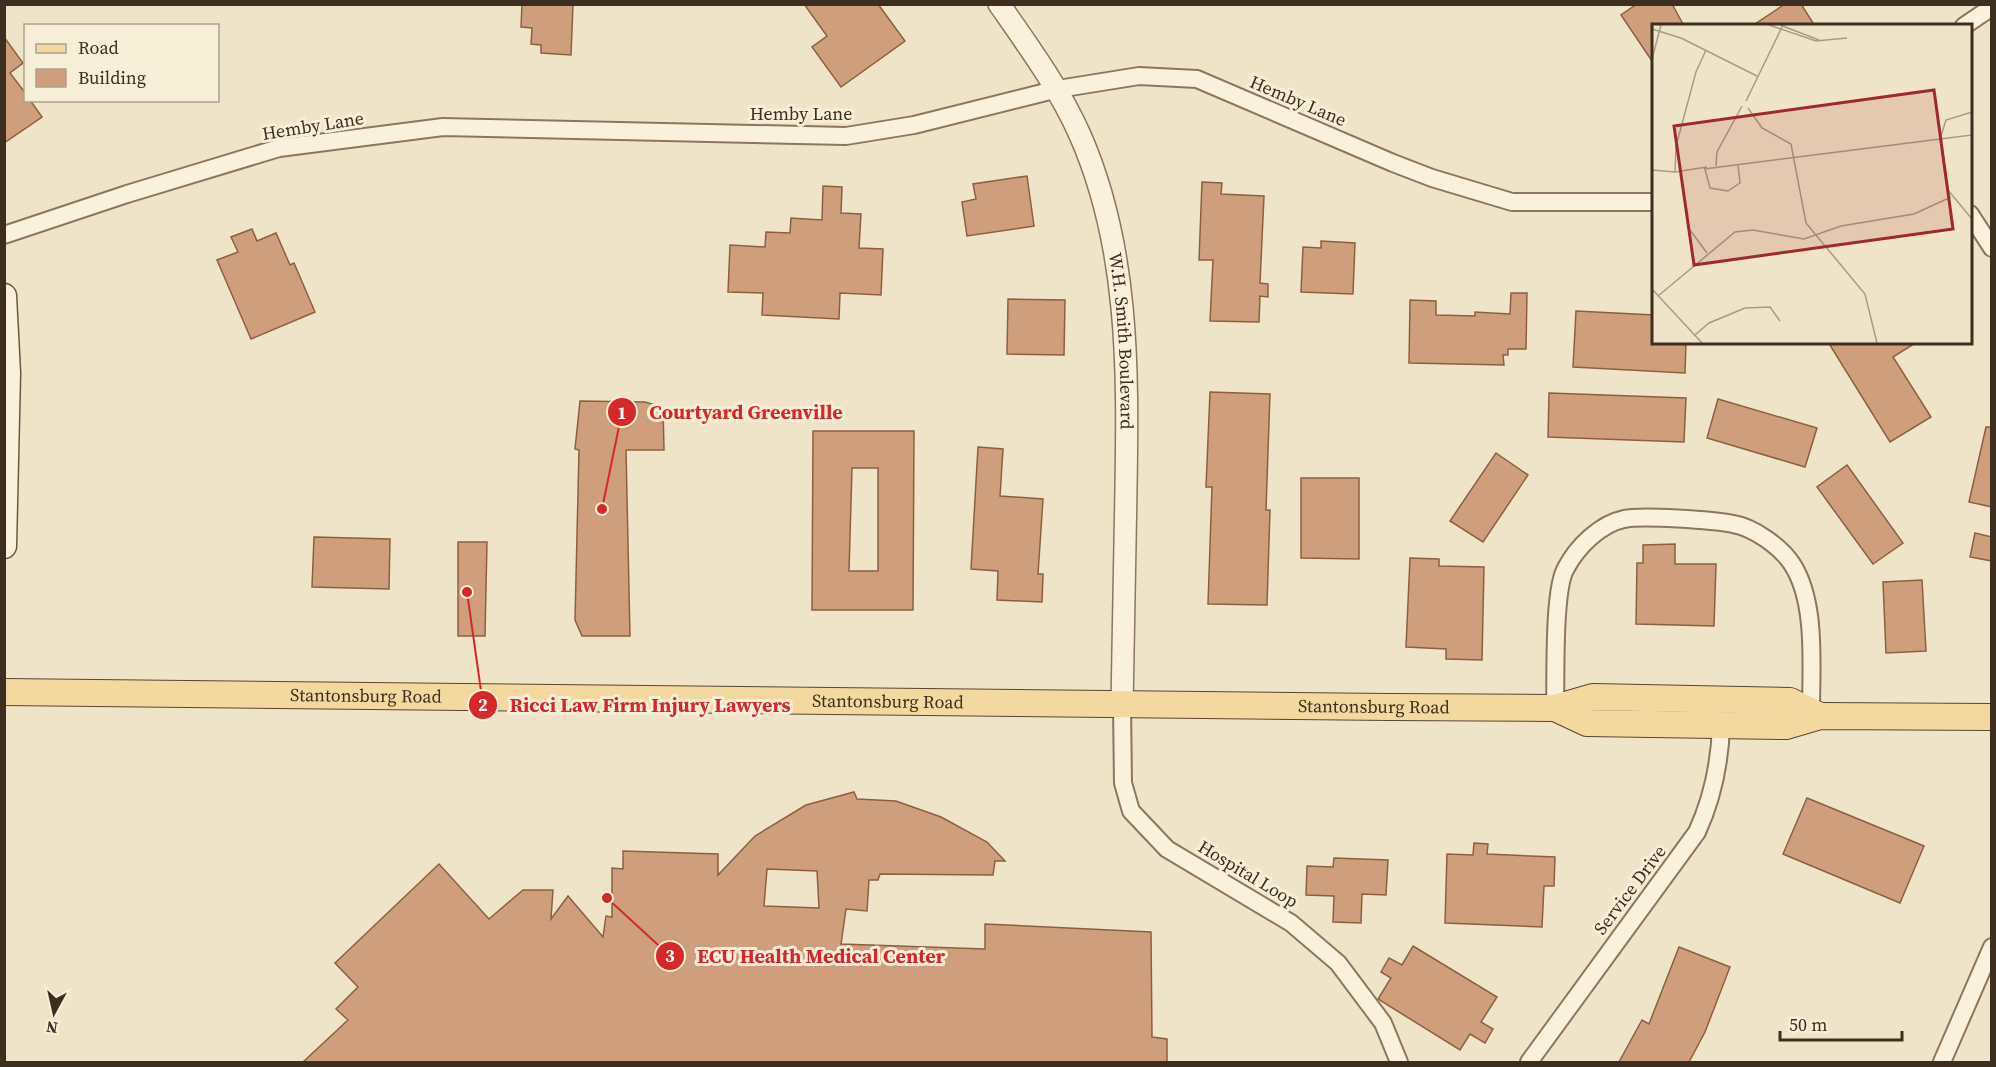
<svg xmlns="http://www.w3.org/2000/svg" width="1996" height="1067" font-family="'Source Serif 4',serif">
	<rect width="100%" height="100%" fill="#f0e4c8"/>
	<!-- building -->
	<g fill="#cf9f7d" stroke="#8d5f41" stroke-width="1.5" fill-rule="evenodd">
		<path d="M522 4H573L571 55 541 53V45L531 44 532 28 521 27Z"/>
		<path d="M804 4H878L905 41 841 87 812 47 827 36Z"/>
		<path d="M1637 4H1672L1684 26H1654V64L1621 15Z"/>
		<path d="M1785 4H1801L1815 26H1752Z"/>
		<path d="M4 37 23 63 10 73 26 94V100H30L42 117 4 143Z"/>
		<path d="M1027 176 1034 226 967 236 962 202 976 199 973 184Z"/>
		<path d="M1202 182 1222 183 1221 194 1264 196 1260 283 1268 284V297L1260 296 1259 322 1210 321 1213 260H1199Z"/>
		<path d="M823 186 842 187 841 213 861 214 859 248 883 249 881 295 840 293 839 319 762 315 763 293 728 292 730 245 765 247 766 232 790 233 791 218 822 220Z"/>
		<path d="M252 229 257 241 276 233 290 265 294 263 315 312 251 339 217 260 238 252 231 237Z"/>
		<path d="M1321 241 1355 243 1353 294 1301 292 1303 247 1321 248Z"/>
		<path d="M1511 293H1527L1526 349H1508V355H1503L1504 365 1409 363 1410 300 1436 301V315L1475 316V312L1510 314Z"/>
		<path d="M1008 299 1065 300 1064 355 1007 354Z"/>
		<path d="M1576 311 1654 315V342H1686L1685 373 1573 367Z"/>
		<path d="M1828 342H1917L1893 357 1931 417 1890 442Z"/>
		<path d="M1210 392 1270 394 1266 510H1270L1267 605 1208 604 1212 487H1206Z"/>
		<path d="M1549 393 1686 398 1684 442 1548 437Z"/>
		<path d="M1718 399 1817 428 1805 467 1707 438Z"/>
		<path d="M580 401 645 402 663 407 664 450H626L630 636H582L575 620 579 450 575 449Z"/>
		<path d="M1986 427H1992V507L1969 502Z"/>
		<path d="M813 431H914L913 610H812ZM852 468H878V571H849Z"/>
		<path d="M978 447 1003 449 1000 496 1043 499 1038 574H1043L1042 602 997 600 998 571 971 569Z"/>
		<path d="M1496 453 1528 475 1483 542 1450 521Z"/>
		<path d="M1847 465 1903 543 1873 564 1817 487Z"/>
		<path d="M1301 478H1359V559L1301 558Z"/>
		<path d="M1975 533 1992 537V561L1970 557Z"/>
		<path d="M314 537 390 539 389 589 312 587Z"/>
		<path d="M458 542H487L485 636H458Z"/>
		<path d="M1675 544V564H1716L1714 626 1636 624 1637 563H1643V545Z"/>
		<path d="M1410 558 1439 559V566L1484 567 1482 660 1446 659V649L1406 647Z"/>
		<path d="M1922 580 1926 651 1886 653 1883 582Z"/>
		<path d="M854 792 857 799 896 801 941 817 987 842 1005 861H995L993 875 880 874 878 880H869L867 911 846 909 841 944 985 949V924L1151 932 1152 1037 1167 1039V1062H303L348 1020 336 1009 358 987 335 963 439 864 489 919 523 890H553L551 919 568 896 603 937 606 916 612 917V868L623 869V851L718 854V875L755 836 806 805ZM767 869 817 871 819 908 764 906Z"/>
		<path d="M1807 798 1924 846 1900 903 1783 854Z"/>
		<path d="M1474 843 1488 844 1487 854 1555 857 1554 886H1544L1542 927 1445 923 1447 854 1473 855Z"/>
		<path d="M1334 858 1388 860 1386 895 1362 894 1361 923 1333 922 1334 896 1306 895 1307 866 1333 867Z"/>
		<path d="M1413 946 1497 997 1481 1022 1493 1029 1485 1043 1470 1034 1460 1050 1378 999 1391 978 1381 972 1389 958 1402 965Z"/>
		<path d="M1679 947 1730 967 1705 1032 1689 1062H1619L1642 1020 1649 1024Z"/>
	</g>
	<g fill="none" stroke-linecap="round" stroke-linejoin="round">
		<defs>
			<g id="minor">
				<path d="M1964 26 1992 7"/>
				<path d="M1970 214 1992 248"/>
				<path d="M4 235 127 194 279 148 443 127 846 136 914 125 1058 89 1139 76 1197 79 1393 163 1432 178 1512 202H1654"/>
				<path d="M1122 706 1123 783 1131 811 1167 849 1291 923 1338 963 1383 1023 1399 1062"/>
				<path d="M1555 708C1556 679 1553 589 1566 568 1577 547 1600 524 1624 519 1641 515 1714 520 1733 524 1753 527 1781 547 1792 564 1817 602 1811 667 1811 711"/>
				<path d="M1529 1062 1697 832C1713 797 1720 762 1721 725"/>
				<path d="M1942 1062 1992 947"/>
			</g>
			<g id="tertiary">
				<path id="s1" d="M999 4C1029 47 1059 88 1080 135 1129 246 1128 369 1126 488 1125 560 1124 633 1122 706"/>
			</g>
			<path id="secondary" d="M4 296 8 373 4 546"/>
			<g id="primary">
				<path id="s2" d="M4 692 1389 707 1555 708 1593 697 1790 701 1820 716"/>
				<path d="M1555 708 1587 723 1786 726 1820 716 1992 717"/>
			</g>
		</defs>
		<!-- minor casing -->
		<use href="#minor" stroke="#8d765c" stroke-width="20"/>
		<!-- tertiary casing -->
		<use href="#tertiary" stroke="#8d765c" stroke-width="24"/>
		<!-- secondary casing -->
		<use href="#secondary" stroke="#6f573f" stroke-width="27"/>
		<!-- primary casing -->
		<use href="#primary" stroke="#5b4430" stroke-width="28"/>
		<!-- minor -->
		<use href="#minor" stroke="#faf1dc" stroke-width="16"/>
		<!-- tertiary -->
		<use href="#tertiary" stroke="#faf1dc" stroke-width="21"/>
		<!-- secondary -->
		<use href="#secondary" stroke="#faf1dc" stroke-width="24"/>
		<!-- primary -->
		<use href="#primary" stroke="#f3d9a0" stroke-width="26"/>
	</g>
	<g text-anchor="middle" stroke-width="6" stroke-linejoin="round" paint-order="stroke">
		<!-- street labels -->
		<g font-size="18" fill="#3d2e20" stroke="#f7eed8">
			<text transform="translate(1298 101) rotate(23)" y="6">Hemby Lane</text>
			<text x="801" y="120">Hemby Lane</text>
			<text transform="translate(313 126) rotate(-9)" y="6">Hemby Lane</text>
			<text dy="6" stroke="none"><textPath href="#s1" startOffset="366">W.H. Smith Boulevard</textPath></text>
			<text dy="6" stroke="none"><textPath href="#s2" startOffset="362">Stantonsburg Road</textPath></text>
			<text dy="6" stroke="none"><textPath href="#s2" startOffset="884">Stantonsburg Road</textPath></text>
			<text dy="6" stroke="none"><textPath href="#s2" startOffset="1370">Stantonsburg Road</textPath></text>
			<text transform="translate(1248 874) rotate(31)" y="6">Hospital Loop</text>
			<text transform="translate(1630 890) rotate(-53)" y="6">Service Drive</text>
		</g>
	</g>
	<!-- overview -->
	<g transform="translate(1652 24)">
		<rect width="320" height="320" fill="#f0e4c8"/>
		<path fill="none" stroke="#a89b85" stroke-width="1.5" d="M117 1 164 17 195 14M128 1 167 16M0 5 29 14 105 52M0 35 9 1M94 77 131 1M96 84 110 104 139 120 154 199 213 270 225 319M288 115 294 96 320 88M288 115 295 165 320 195M64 142 65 128 90 82M52 145 320 111M53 145 58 164 76 167 88 159 86 141M0 146 23 148 55 143M23 148 24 122 44 48 54 26M35 202 55 229M0 265 50 319M6 272 83 208 101 206 152 215 189 202 262 190 299 173M43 311 57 299 93 284 118 283 128 297"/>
		<path fill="#9e2a2b" fill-opacity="0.15" stroke="#9e2a2b" stroke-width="3" d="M282 66 301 205 42 241 22 102Z"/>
		<rect width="320" height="320" fill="none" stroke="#3d2e20" stroke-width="3"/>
	</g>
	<!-- callouts -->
	<path fill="none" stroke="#d62828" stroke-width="2" d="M602 509L622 412M467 592L483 705M607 898L670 956"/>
	<g fill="#d62828" stroke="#f7eed8" stroke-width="2">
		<circle cx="602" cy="509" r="6"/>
		<circle cx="467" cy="592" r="6"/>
		<circle cx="607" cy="898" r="6"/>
		<circle cx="622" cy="412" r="15"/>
		<circle cx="483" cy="705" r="15"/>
		<circle cx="670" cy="956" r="15"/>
	</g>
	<g font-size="18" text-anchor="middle" font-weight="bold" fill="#fff">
		<text x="622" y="419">1</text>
		<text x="483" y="711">2</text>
		<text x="670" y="962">3</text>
	</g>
	<g font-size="20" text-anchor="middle" font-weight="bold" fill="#d62828" stroke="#f7eed8" stroke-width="6" stroke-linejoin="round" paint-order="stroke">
		<text x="746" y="419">Courtyard Greenville</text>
		<text x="650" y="712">Ricci Law Firm Injury Lawyers</text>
		<text x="821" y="963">ECU Health Medical Center</text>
	</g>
	<!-- border -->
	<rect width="1996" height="1067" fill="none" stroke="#3d2e20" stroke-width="12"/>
	<!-- legend -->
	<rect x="24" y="24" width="195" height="78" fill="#f7eed8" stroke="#ada18e" stroke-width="1.5"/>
	<rect x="36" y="44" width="30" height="9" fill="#f3d9a0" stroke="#ada18e" stroke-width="1.5"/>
	<text x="78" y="54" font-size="18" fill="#3d2e20">Road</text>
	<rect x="36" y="69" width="30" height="18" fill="#cf9f7d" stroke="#ada18e" stroke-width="1.5"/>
	<text x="78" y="84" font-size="18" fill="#3d2e20">Building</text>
	<!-- north arrow -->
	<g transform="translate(54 1013) rotate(188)" stroke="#f7eed8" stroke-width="4.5" paint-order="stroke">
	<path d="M0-4.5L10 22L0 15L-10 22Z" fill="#3d2e20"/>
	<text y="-9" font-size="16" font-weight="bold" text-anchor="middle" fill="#3d2e20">N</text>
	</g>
	<!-- scale -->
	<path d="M1780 1031v9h122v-9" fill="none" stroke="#3d2e20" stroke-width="3"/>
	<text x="1789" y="1031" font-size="18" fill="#3d2e20" stroke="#f7eed8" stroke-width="4.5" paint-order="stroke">50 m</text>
</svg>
